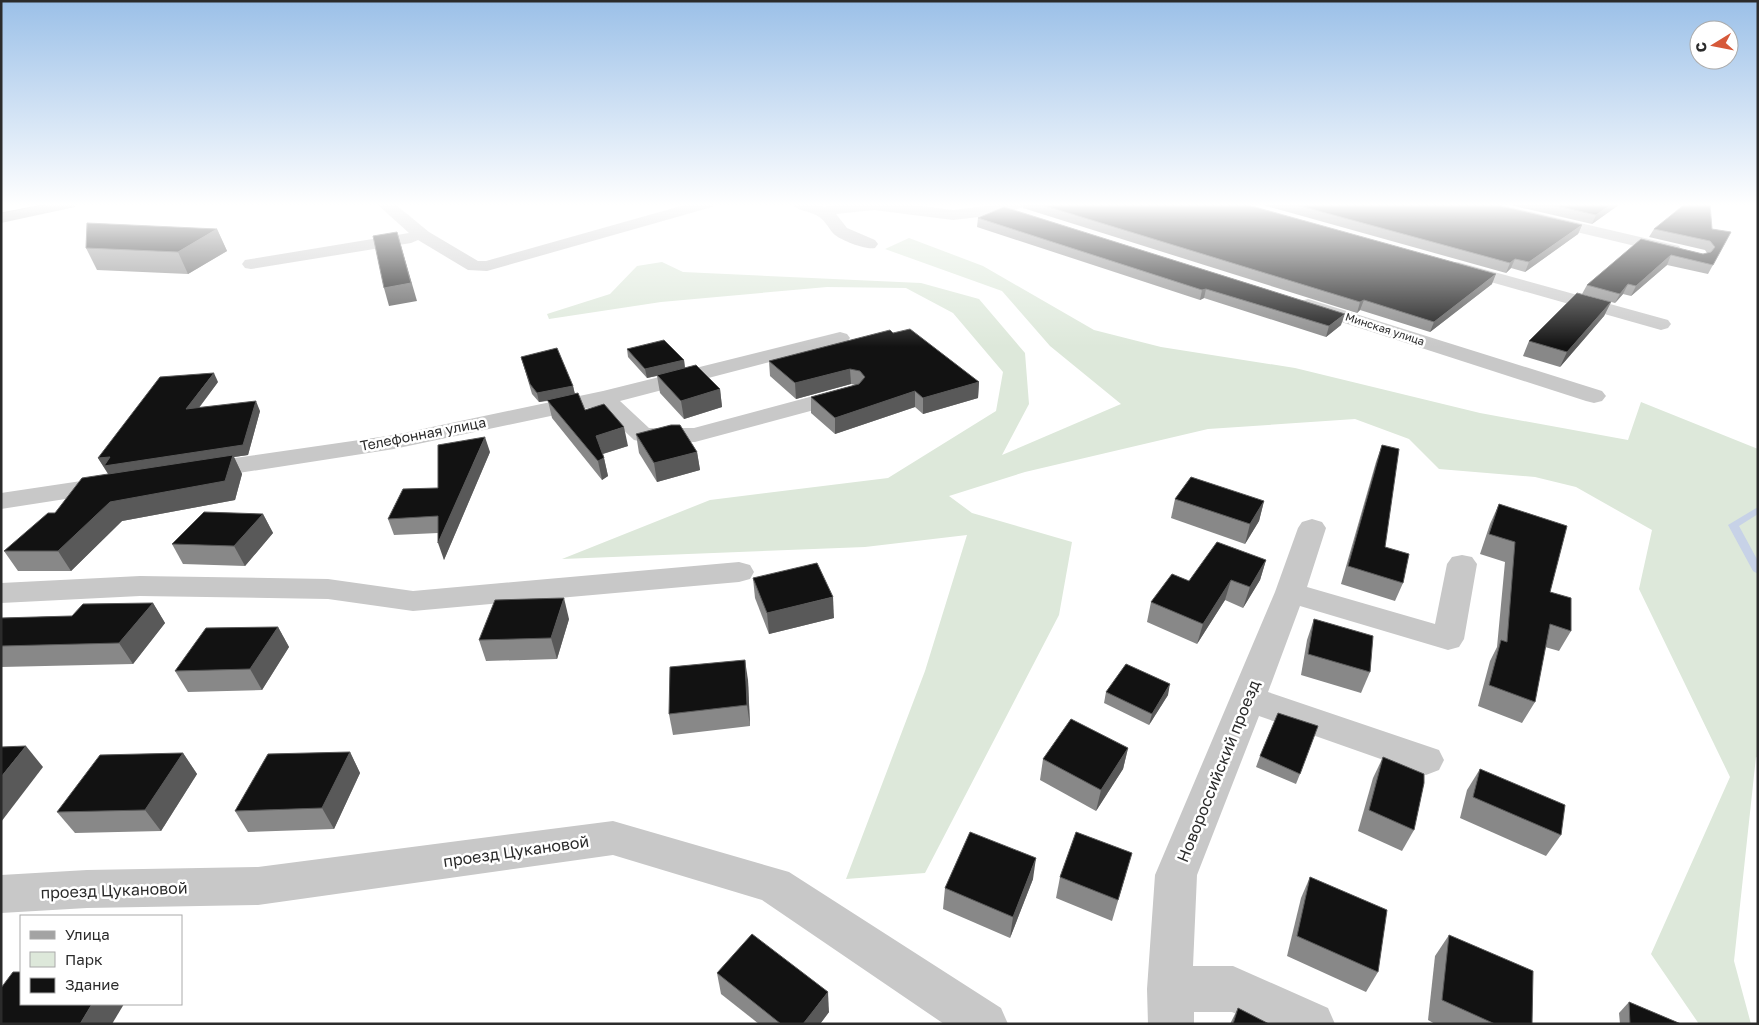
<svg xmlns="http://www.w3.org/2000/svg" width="1759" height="1025" font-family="'Golos Text',sans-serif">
	<rect width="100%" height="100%" fill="#fff"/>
	<!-- green -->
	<path fill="#dde8da" d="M909 238 983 266 1094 330 1161 347 1295 368 1480 413 1628 440 1641 402 1758 449V758L1756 757 1734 961 1751 1024H1699L1651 954 1730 777 1639 589 1652 530 1576 487 1535 477 1439 469 1409 439 1355 419 1208 429 1025 472 949 496 972 513 1072 542 1059 615 925 873 846 879 925 671 967 535 865 547 562 559 710 500 888 478 996 411 1003 372 953 313 906 288 827 287 661 302 549 319 547 314 610 294 637 266 662 262 683 272 921 283 979 299 1025 353 1029 404 1002 455 1121 404 1050 346 1002 291 885 249Z"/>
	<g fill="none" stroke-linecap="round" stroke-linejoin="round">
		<!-- stream -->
		<path fill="#c7d2e7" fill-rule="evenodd" d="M1758 507V514L1739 526 1758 561V574L1753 571 1728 525Z"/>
		<!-- minor -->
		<g fill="#c8c8c8" fill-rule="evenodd">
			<path d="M377 204H395L429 232 478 261H486L688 204H714L712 207 487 271 468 270 418 240 411 243 251 269 245 268 242 264 245 260 251 259 409 233Z"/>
			<path d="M792 204H815L824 207 837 204H904L953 210 1003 204H1025L1023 207 1004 214 953 220 874 210 836 214 847 228 875 240 878 244 875 248C866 250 843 241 835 235 828 229 827 221 816 215 809 211 797 211 792 204Z"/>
			<path d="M1470 204H1498L1679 246 1682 250 1679 254 1673 255 1472 207Z"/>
			<path d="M1458 262 1668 320 1671 324 1668 328 1661 330 1452 271 1449 267 1452 263Z"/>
			<path d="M1308 299 1602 391 1606 396 1602 401 1594 403 1586 401 1301 309 1298 305 1301 301Z"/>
			<path d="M840 332 847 334 850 338 847 342 620 401 649 428H694L847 387 855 389 859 394 855 399 695 442H643L634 440 598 406 394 449 200 479 191 477 187 471 191 465 200 463 394 435 603 391Z"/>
			<path d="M108 477 117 479 121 485 117 491 1 509V493Z"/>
			<path d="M1312 519 1322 522 1326 528 1307 587 1435 624 1447 564 1452 557 1462 555 1472 557 1477 564 1464 639 1459 647 1448 650 1300 606 1268 692 1439 750 1444 760 1439 770 1426 775 1259 716 1197 875 1193 966H1233L1328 1008 1335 1024H1259L1232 1012H1194V1024H1148L1147 989 1155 875 1275 592 1298 528 1302 522Z"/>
			<path d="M739 562 750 565 754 572 750 579 739 582 413 611 328 599 140 596 1 603V583L140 576 328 579 413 591Z"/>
			<path d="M613 821 789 872 1001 1008 1008 1024H944L762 900 613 855 258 905 87 908 1 913V875L87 870 258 867Z"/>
		</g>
		<!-- major -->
		<path fill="#a3a3a3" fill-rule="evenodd" d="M46 204H77L75 207 1 223V213Z"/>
		<!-- tram -->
		<path stroke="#808080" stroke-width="1" d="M1 213 48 204"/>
	</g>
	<!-- wall -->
	<g fill="#888">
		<path d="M1023 204H1244L1492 284 1430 332 1360 310 1357 313 1023 208Z"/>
		<path d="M1259 204H1492L1582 225 1578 234 1525 272 1511 268 1506 273Z"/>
		<path d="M1506 204H1620L1592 224Z"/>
		<path d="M978 218 1341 325 1326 337 1204 298 1200 300 977 227Z"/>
		<path d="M217 229 227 251 188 274 97 270 86 248Z"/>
		<path d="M1654 229H1712L1731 232 1708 274 1667 265 1631 296 1623 294 1615 303 1582 294 1587 285 1641 239 1703 254 1707 253 1705 250 1649 237Z"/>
		<path d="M1611 302 1604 316 1560 367 1523 356 1529 341Z"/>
		<path d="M893 333 979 382 978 398 923 414 915 407 835 434 811 413V397L855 385 851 384 796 399 770 376 769 361Z"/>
		<path d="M627 349 684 360 685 368 720 389 722 407 684 419 660 393 657 376 647 378 628 357Z"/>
		<path d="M521 357 573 386 575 394 585 410 628 446 603 454 608 476 602 480 552 418 548 401 539 402 532 394Z"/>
		<path d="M218 382 199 408 260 411 248 455 234 457 242 474 235 500 122 521 71 571H18L4 551 108 474 98 458Z"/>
		<path d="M636 434 697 452 700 470 657 482 639 453Z"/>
		<path d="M1382 445 1385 547 1403 583 1395 601 1341 584 1376 462Z"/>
		<path d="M490 452 444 560 438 533 394 535 388 519 438 488Z"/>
		<path d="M1175 499 1264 501 1259 521 1245 544 1171 518Z"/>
		<path d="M1499 504 1571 631 1559 651 1545 647 1535 702 1522 723 1478 706 1490 661 1497 647 1505 562 1480 554 1490 524Z"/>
		<path d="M263 514 273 533 245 566 183 564 172 544Z"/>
		<path d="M1266 560 1260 580 1243 608 1225 600 1197 644 1147 622 1151 602 1189 581Z"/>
		<path d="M753 578 834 618 769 634 755 598Z"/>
		<path d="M153 603 165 623 133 664 1 667V618L72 616Z"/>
		<path d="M569 619 557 659 486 661 479 640Z"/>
		<path d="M1314 619 1370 672 1361 693 1301 675 1307 640Z"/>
		<path d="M278 627 289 647 262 690 188 692 175 671Z"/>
		<path d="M748 680 750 726 673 735 669 714Z"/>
		<path d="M1106 692 1168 695 1149 725 1104 703Z"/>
		<path d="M1128 748 1123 769 1096 811 1040 780 1043 759Z"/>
		<path d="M350 752 360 773 334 829 248 832 235 811Z"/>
		<path d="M183 753 197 774 161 831 75 833 57 812Z"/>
		<path d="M1260 756 1300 774 1296 784 1256 767Z"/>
		<path d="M1383 757 1414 830 1402 851 1358 831 1373 778Z"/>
		<path d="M1480 769 1561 835 1546 856 1460 818 1467 790Z"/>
		<path d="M1126 874 1112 921 1056 898 1060 877Z"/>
		<path d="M1310 877 1378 972 1366 992 1287 956 1301 898Z"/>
		<path d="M1033 879 1010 938 943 909 945 888Z"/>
		<path d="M1449 935 1532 1024H1435L1428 1020 1435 956Z"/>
		<path d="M717 973 829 1012 820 1024H759L721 994Z"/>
		<path d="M1629 1002 1681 1024H1620L1619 1013Z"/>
		<path d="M1238 1008 1269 1024H1230Z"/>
	</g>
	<!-- shaded-wall -->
	<g fill="#595959">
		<path d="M1612 204H1620L1592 224 1596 215Z"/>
		<path d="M1582 225 1578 234 1525 272 1529 262Z"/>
		<path d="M217 229 227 251 188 274 178 252Z"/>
		<path d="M397 232 417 301 389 306 384 288Z"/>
		<path d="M1671 255 1667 265 1631 296 1636 286Z"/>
		<path d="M1515 259 1511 268 1506 273 1510 263Z"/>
		<path d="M1496 274 1492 284 1430 332 1434 322Z"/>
		<path d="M1628 284 1623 294 1615 303 1620 294Z"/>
		<path d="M1206 289 1204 298 1200 300 1202 290Z"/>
		<path d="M1364 300 1360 310 1357 313 1360 302Z"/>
		<path d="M1611 302 1604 316 1560 367 1567 352Z"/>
		<path d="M1345 314 1341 325 1326 337 1329 326Z"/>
		<path d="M684 360 685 369 647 378 645 369Z"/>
		<path d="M850 369 851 384 796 399 795 383Z"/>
		<path d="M214 373 218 382 191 418 186 409Z"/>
		<path d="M979 382 978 398 923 414V398Z"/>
		<path d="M573 386 575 395 539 402 537 393Z"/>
		<path d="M720 389 722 407 684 419 681 401Z"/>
		<path d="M915 391V407L835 434V418Z"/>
		<path d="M256 401 260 411 248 455 234 457 242 474 235 500 122 521 71 571 58 551 109 475 98 458Z"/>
		<path d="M624 427 628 446 599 455 596 436Z"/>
		<path d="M485 437 490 452 444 560 438 543Z"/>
		<path d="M697 452 700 470 657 482 654 463Z"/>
		<path d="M604 458 608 476 602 480 598 461Z"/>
		<path d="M1264 501 1259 521 1245 544 1250 524Z"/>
		<path d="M263 514 273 533 245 566 234 546Z"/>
		<path d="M1266 560 1260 580 1243 608 1250 587Z"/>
		<path d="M1231 580 1225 600 1197 644 1203 624Z"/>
		<path d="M833 597 834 618 769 634 767 613Z"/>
		<path d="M564 598 569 619 557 659 551 638Z"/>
		<path d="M153 603 165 623 133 664 119 643Z"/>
		<path d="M278 627 289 647 262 690 250 669Z"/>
		<path d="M745 660 748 680 750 726 747 705Z"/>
		<path d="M1170 684 1168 695 1149 725 1152 714Z"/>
		<path d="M26 746 43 767 1 822V777Z"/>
		<path d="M1128 748 1123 769 1096 811 1101 790Z"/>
		<path d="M350 752 360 773 334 829 322 808Z"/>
		<path d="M183 753 197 774 161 831 145 810Z"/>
		<path d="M1036 858 1033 879 1010 938 1013 917Z"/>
		<path d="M828 992 829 1012 820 1024H803Z"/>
		<path d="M92 1004H124L112 1024H80Z"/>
	</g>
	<!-- building -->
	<g fill="#121212" stroke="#595959">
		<path d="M1039 204H1244L1496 274 1434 322 1364 300 1360 302Z"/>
		<path d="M1293 204H1492L1582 225 1529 262 1515 259 1510 263Z"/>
		<path d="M1548 204H1612L1596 215Z"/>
		<path d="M1685 204H1710L1712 229 1731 232 1713 265 1671 255 1636 286 1628 284 1620 294 1587 285 1641 239 1703 254 1711 252 1715 247 1710 241 1654 229Z"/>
		<path d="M1004 207 1345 314 1329 326 1206 289 1202 290 978 218Z"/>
		<path d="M87 223 217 229 178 252 86 248Z"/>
		<path d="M397 232 411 283 384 288 373 236Z"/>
		<path d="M1577 293 1611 302 1567 352 1529 341Z"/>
		<path d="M910 329 979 382 923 398 915 391 835 418 811 397 859 384 865 377 860 371 850 369 795 383 769 361 890 330 893 333Z"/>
		<path d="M664 340 684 360 645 369 627 349Z"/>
		<path d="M557 348 573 386 537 393 530 384 521 357Z"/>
		<path d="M696 365 720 389 681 401 657 375Z"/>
		<path d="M214 373 186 409 256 401 243 445 104 466 110 457 98 458 160 377Z"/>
		<path d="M578 393 585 410 604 404 624 427 596 436 604 458 598 461 547 400Z"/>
		<path d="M671 425H680L697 452 654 463 636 434Z"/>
		<path d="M485 437 438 543V516L388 519 403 489 438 488V445Z"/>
		<path d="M1382 445 1399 449 1385 547 1409 554 1403 583 1348 566Z"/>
		<path d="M233 455 225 481 110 502 58 551H4L48 513H55L82 478Z"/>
		<path d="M1191 477 1264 501 1250 524 1175 499Z"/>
		<path d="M1499 504 1567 526 1550 592 1571 598V631L1550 624 1535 702 1489 685 1501 640 1507 642 1515 542 1489 534Z"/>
		<path d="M204 512 263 514 234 546 172 544Z"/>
		<path d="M1217 542 1266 560 1250 587 1231 580 1203 624 1151 602 1172 574 1189 581Z"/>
		<path d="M817 563 833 597 767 613 753 578Z"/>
		<path d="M564 598 551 638 479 640 495 600Z"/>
		<path d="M153 603 119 643 1 646V618L72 616 83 604Z"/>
		<path d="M1314 619 1373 636 1370 672 1308 654Z"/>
		<path d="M278 627 250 669 175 671 206 628Z"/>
		<path d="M745 660 747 705 669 714 670 667Z"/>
		<path d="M1126 664 1170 684 1152 714 1106 692Z"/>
		<path d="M1278 713 1318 726 1300 774 1260 756Z"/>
		<path d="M1071 719 1128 748 1101 790 1043 759Z"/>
		<path d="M26 746 1 777V747Z"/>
		<path d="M350 752 322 808 235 811 268 754Z"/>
		<path d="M183 753 145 810 57 812 100 755Z"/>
		<path d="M1383 757 1424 774V783L1414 830 1369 810Z"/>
		<path d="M1480 769 1565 805 1561 835 1473 797Z"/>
		<path d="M970 832 1036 858 1013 917 945 888Z"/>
		<path d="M1076 832 1132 853 1118 900 1060 877Z"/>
		<path d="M1310 877 1387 910 1378 972 1297 936Z"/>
		<path d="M752 934 828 992 803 1024H781L717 973Z"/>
		<path d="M1449 935 1533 971 1532 1024H1495L1442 1000Z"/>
		<path d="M13 972H21V1004H92L80 1024H1V988Z"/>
		<path d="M1629 1002 1681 1024H1630Z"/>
		<path d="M1238 1008 1269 1024H1233Z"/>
	</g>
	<!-- sky -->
	<linearGradient id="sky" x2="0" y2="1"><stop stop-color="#9bc0e8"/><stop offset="0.59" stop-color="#fff"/><stop offset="1" stop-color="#fff" stop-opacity="0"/></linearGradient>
	<rect width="1759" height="347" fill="url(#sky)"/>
	<g text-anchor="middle" stroke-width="5" stroke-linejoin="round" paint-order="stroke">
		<!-- far-street labels -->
		<g font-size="11" fill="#2b2b2b" stroke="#fff">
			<text transform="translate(1385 329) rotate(18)" y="4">Минская улица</text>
		</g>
		<!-- street labels -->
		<g font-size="14" fill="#2b2b2b" stroke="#fff">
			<text transform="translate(423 434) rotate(-11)" y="5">Телефонная улица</text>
		</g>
		<!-- near-street labels -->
		<g font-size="16" fill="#2b2b2b" stroke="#fff">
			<text transform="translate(1218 771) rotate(-68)" y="6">Новороссийский проезд</text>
			<text transform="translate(516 851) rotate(-8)" y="6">проезд Цукановой</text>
			<text transform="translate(114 890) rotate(-2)" y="6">проезд Цукановой</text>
		</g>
	</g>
	<!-- border -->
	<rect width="1759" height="1025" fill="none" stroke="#2b2b2b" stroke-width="5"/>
	<!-- legend -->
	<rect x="20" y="915" width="162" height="90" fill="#ffffff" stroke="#aaaaaa"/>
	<rect x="30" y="931" width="25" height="8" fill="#a3a3a3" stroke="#aaaaaa"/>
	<text x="65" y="940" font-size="15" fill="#2b2b2b">Улица</text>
	<rect x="30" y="952" width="25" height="15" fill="#dde8da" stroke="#aaaaaa"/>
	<text x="65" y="965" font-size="15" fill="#2b2b2b">Парк</text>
	<rect x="30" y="978" width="25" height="15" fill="#121212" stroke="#aaaaaa"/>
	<text x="65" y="990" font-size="15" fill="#2b2b2b">Здание</text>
	<!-- north arrow -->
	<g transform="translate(1714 45) rotate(260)"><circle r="24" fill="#ffffff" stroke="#aaaaaa"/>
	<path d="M0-4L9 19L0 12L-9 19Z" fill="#d6593a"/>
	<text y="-8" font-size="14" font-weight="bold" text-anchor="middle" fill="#2b2b2b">С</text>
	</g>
</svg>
